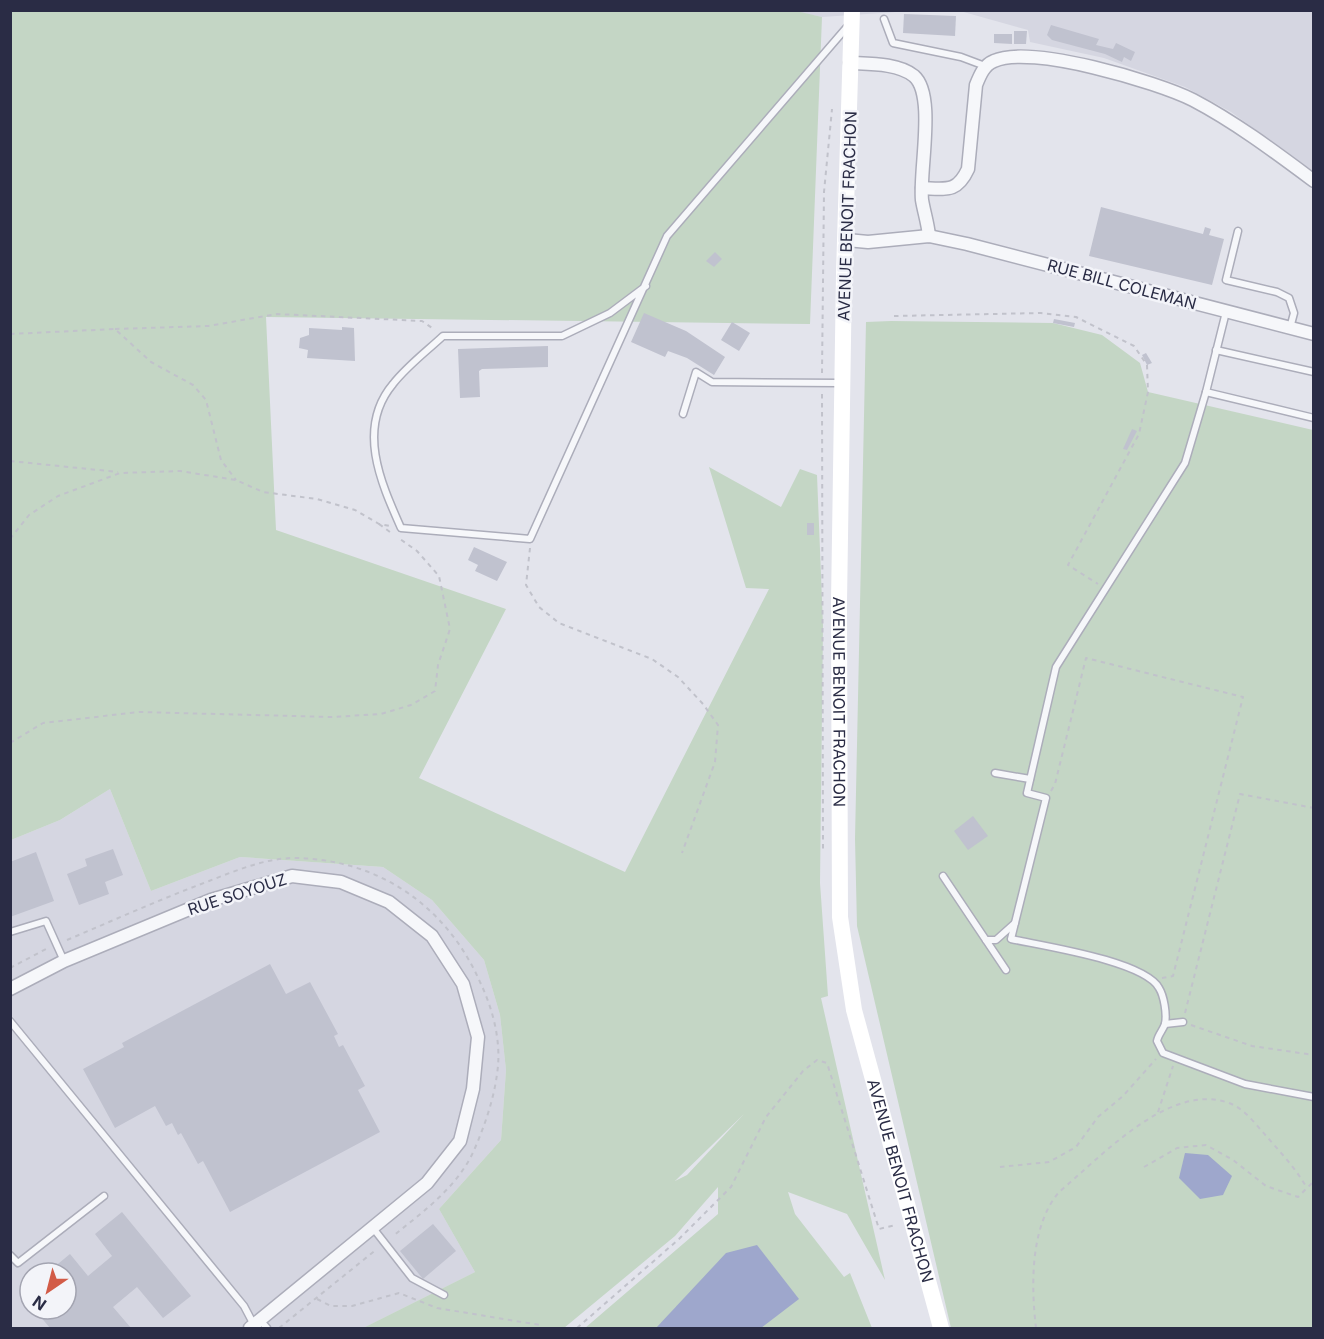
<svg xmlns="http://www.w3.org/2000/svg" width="1324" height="1339" font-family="Inter,sans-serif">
	<rect width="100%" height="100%" fill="#e3e4ec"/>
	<!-- built -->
	<g fill="#d5d6e1" fill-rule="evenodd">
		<path d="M792 11H911L822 17Z"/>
		<path d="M960 11H1313V171L1231 112 1185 87 1104 58 1030 42 1028 30Z"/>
		<path d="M110 789 151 891 240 857 383 867 432 900 484 960 500 1015 506 1070 501 1140 439 1209 475 1272 363 1328H11V840L60 820ZM30 1273H66V1309H30Z"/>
	</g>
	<!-- green -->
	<g fill="#c4d6c5" fill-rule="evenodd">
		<path d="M792 10 822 17 810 324 266 317 276 530 506 609 419 778 625 872 769 589 746 588 709 467 781 507 800 469 817 475 823 625 820 883 828 996 821 998 885 1280 847 1214 788 1192 795 1214 844 1277 850 1273 872 1328H585L718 1214V1187L675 1236 564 1328H363L475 1272 439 1209 501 1140 506 1070 500 1015 484 960 432 900 383 867 240 857 151 891 110 789 60 820 11 840V11ZM744 1114 687 1175 675 1181Z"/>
		<path d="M891 321 1053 323 1102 335 1140 363 1148 392 1313 430V1328H951L857 926 855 839 866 322Z"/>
	</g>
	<!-- water -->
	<g fill="#9ea7cc">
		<path d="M1185 1153 1208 1155 1232 1176 1223 1195 1200 1199 1179 1178Z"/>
		<path d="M757 1245 799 1299 761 1328H656L726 1253Z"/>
	</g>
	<!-- building -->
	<g fill="#c0c2cf">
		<path d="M904 14 956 16 955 36 903 33Z"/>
		<path d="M1051 25 1099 39 1096 45 1113 49 1116 43 1135 52 1131 61 1124 57 1122 62 1105 54 1052 40 1047 35Z"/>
		<path d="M1014 31H1027L1026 44H1014Z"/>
		<path d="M994 34H1012V44L994 43Z"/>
		<path d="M1101 207 1203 234 1205 227 1211 229 1209 235 1224 239 1212 285 1089 256Z"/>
		<path d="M715 252 722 259 714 267 706 261Z"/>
		<path d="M644 313 686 331 725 357 714 375 687 358 668 351 665 357 631 342Z"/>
		<path d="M1054 319 1075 323 1074 327 1053 323Z"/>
		<path d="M732 322 750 333 739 351 721 340Z"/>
		<path d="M342 327 354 328 355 361 307 358 308 350 299 348 300 338 309 335V328L342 330Z"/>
		<path d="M548 346V367L482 369 479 371 480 397 460 398 458 349Z"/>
		<path d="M1146 353 1152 363 1147 365 1142 355Z"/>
		<path d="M1132 429 1137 431 1127 450 1123 449Z"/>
		<rect x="807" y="523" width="7" height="12"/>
		<path d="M474 547 507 562 497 581 475 571 478 565 468 560Z"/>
		<path d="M973 816 988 836 968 850 954 831Z"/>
		<path d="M113 849 123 875 105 882 109 894 79 905 67 874 87 866 85 859Z"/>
		<path d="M36 852 54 901 10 917V862Z"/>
		<path d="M270 964 286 994 310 982 338 1034 334 1036 339 1047 343 1045 365 1086 358 1090 380 1132 230 1212 203 1161 198 1164 181 1133 178 1135 172 1123 166 1126 155 1106 115 1128 83 1069 124 1047 122 1043Z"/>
		<path d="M122 1212 191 1296 163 1318 137 1287 113 1307 131 1328H50L34 1309H66V1273H47L70 1254 88 1276 112 1256 95 1234Z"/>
		<path d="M433 1224 456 1251 423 1279 400 1251Z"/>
	</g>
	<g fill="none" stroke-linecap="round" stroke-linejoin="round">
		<defs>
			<g id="service">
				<path d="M884 19 893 43 961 57 985 66"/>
				<path d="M1238 231 1226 280 1277 292 1289 298 1294 313 1290 328"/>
				<path d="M646 286 610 313 562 336H443C427 351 407 366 393 384 356 428 381 483 401 528L530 539 667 236 847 27"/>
				<path d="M1226 312 1206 392 1314 418"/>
				<path d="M1216 350 1314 372"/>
				<path d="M1206 392 1185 463 1056 667 1027 793 1046 798 1011 939C1043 946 1144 961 1159 988 1164 996 1167 1014 1165 1024 1163 1030 1158 1035 1157 1041L1163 1053 1245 1084 1314 1097"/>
				<path d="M683 414 696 372 712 382 840 383"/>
				<path d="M995 773 1030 779"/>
				<path d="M943 876 1006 970"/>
				<path d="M10 932 46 921 64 961"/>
				<path d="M986 940H996L1015 923"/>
				<path d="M10 1021 244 1306 254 1325"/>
				<path d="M1165 1024 1183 1022"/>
				<path d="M373 1228 412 1278 444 1295"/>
				<path d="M10 1255 18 1263 104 1196"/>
				<path d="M260 1320 267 1328"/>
			</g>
			<g id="minor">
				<path d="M850 63C869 64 898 63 914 76 936 95 919 171 922 200 924 212 928 224 929 236"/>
				<path d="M922 188C946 189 957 193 968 169L976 85C980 75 984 65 994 61 1030 44 1157 82 1193 100 1235 122 1275 152 1314 181"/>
				<path d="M847 240 868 242 929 236 967 244 1314 334"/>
				<path d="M10 989 64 961 211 900 292 876 341 882 389 902 432 936 463 984 478 1037 473 1089 460 1141 427 1183 250 1328"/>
			</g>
		</defs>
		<!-- service casing -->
		<use href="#service" stroke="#acadba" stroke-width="9"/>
		<!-- minor casing -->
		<use href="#minor" stroke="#acadba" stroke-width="15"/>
		<!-- path -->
		<g stroke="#c1c2cb" stroke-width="2" stroke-dasharray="4.5 4.5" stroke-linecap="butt">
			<path d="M894 316 1041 313 1076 317 1134 346 1147 365 1148 392 1139 434 1068 565 1098 584"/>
			<path d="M115 329 208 326 277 314 422 321 435 330"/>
			<path d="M10 334 115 329 151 362 193 385 206 400 221 460 236 480"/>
			<path d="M822 373 824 192 832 109"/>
			<path d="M822 394 823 850"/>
			<path d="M10 461 118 472"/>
			<path d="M379 524 390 532"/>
			<path d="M10 539 29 515 58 496 120 473 180 471 236 480 263 492 317 499 355 510 379 524 390 526"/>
			<path d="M530 548 526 585 539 607 559 623 652 659 678 677 703 704 718 725 715 762 682 853"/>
			<path d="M10 743 43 723 139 712 332 717 381 714 411 705 435 691 438 665 450 629 439 576 417 551 400 539"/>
			<path d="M1051 791 1055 784 1086 658 1243 697 1173 976 1162 978"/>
			<path d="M67 940C114 920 161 899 209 881 235 871 263 859 292 858 377 858 446 905 480 982 493 1009 502 1043 497 1074 494 1098 485 1125 475 1148 459 1186 424 1211 393 1236"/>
			<path d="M10 968 48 948"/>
			<path d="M1185 1013 1240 794 1314 808"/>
			<path d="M1191 1025 1252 1046 1314 1055"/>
			<path d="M1158 1112 1173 1066"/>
			<path d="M1000 1167 1049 1162 1076 1147 1098 1117 1123 1096 1156 1059"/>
			<path d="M1144 1167 1177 1148 1206 1145 1233 1160 1266 1186 1298 1197 1314 1181"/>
			<path d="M317 1299 331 1306H352L399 1293 437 1308 540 1325 542 1328"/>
			<path d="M279 1328 377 1249"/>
			<path d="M577 1328 679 1239 731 1187 766 1117 803 1071 817 1060 827 1063 879 1229 896 1225"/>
			<path d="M1036 1328C1031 1286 1030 1226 1059 1192 1101 1157 1167 1084 1226 1102 1244 1107 1256 1125 1268 1138 1282 1154 1296 1169 1307 1188"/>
		</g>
		<!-- service -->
		<use href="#service" stroke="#f6f7fa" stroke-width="6"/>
		<!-- minor -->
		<use href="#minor" stroke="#f6f7fa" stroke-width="12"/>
		<!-- secondary -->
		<path stroke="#fff" stroke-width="16" id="s1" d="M852 10 844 274 839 603 840 917 854 1010 941 1328"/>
	</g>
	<g text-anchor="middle" stroke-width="5" stroke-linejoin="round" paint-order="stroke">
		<!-- street labels -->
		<g font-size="16" fill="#2a2c45" stroke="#f3f4f9">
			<text transform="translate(847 216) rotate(-88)" y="6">AVENUE BENOIT FRACHON</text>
			<text transform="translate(1122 284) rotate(15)" y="6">RUE BILL COLEMAN</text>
			<text dy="6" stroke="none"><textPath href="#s1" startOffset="692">AVENUE BENOIT FRACHON</textPath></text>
			<text transform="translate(237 894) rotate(-18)" y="6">RUE SOYOUZ</text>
			<text dy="6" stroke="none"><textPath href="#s1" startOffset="1178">AVENUE BENOIT FRACHON</textPath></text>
		</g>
	</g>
	<!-- border -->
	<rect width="1324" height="1339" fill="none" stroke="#2a2c45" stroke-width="24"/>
	<!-- north arrow -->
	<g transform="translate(48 1291) rotate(215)"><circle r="28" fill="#f3f4f9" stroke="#a3a4b1" stroke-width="1.5"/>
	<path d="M0-4.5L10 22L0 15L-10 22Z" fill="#d25b47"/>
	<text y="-9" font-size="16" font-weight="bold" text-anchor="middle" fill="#2a2c45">N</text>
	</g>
</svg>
